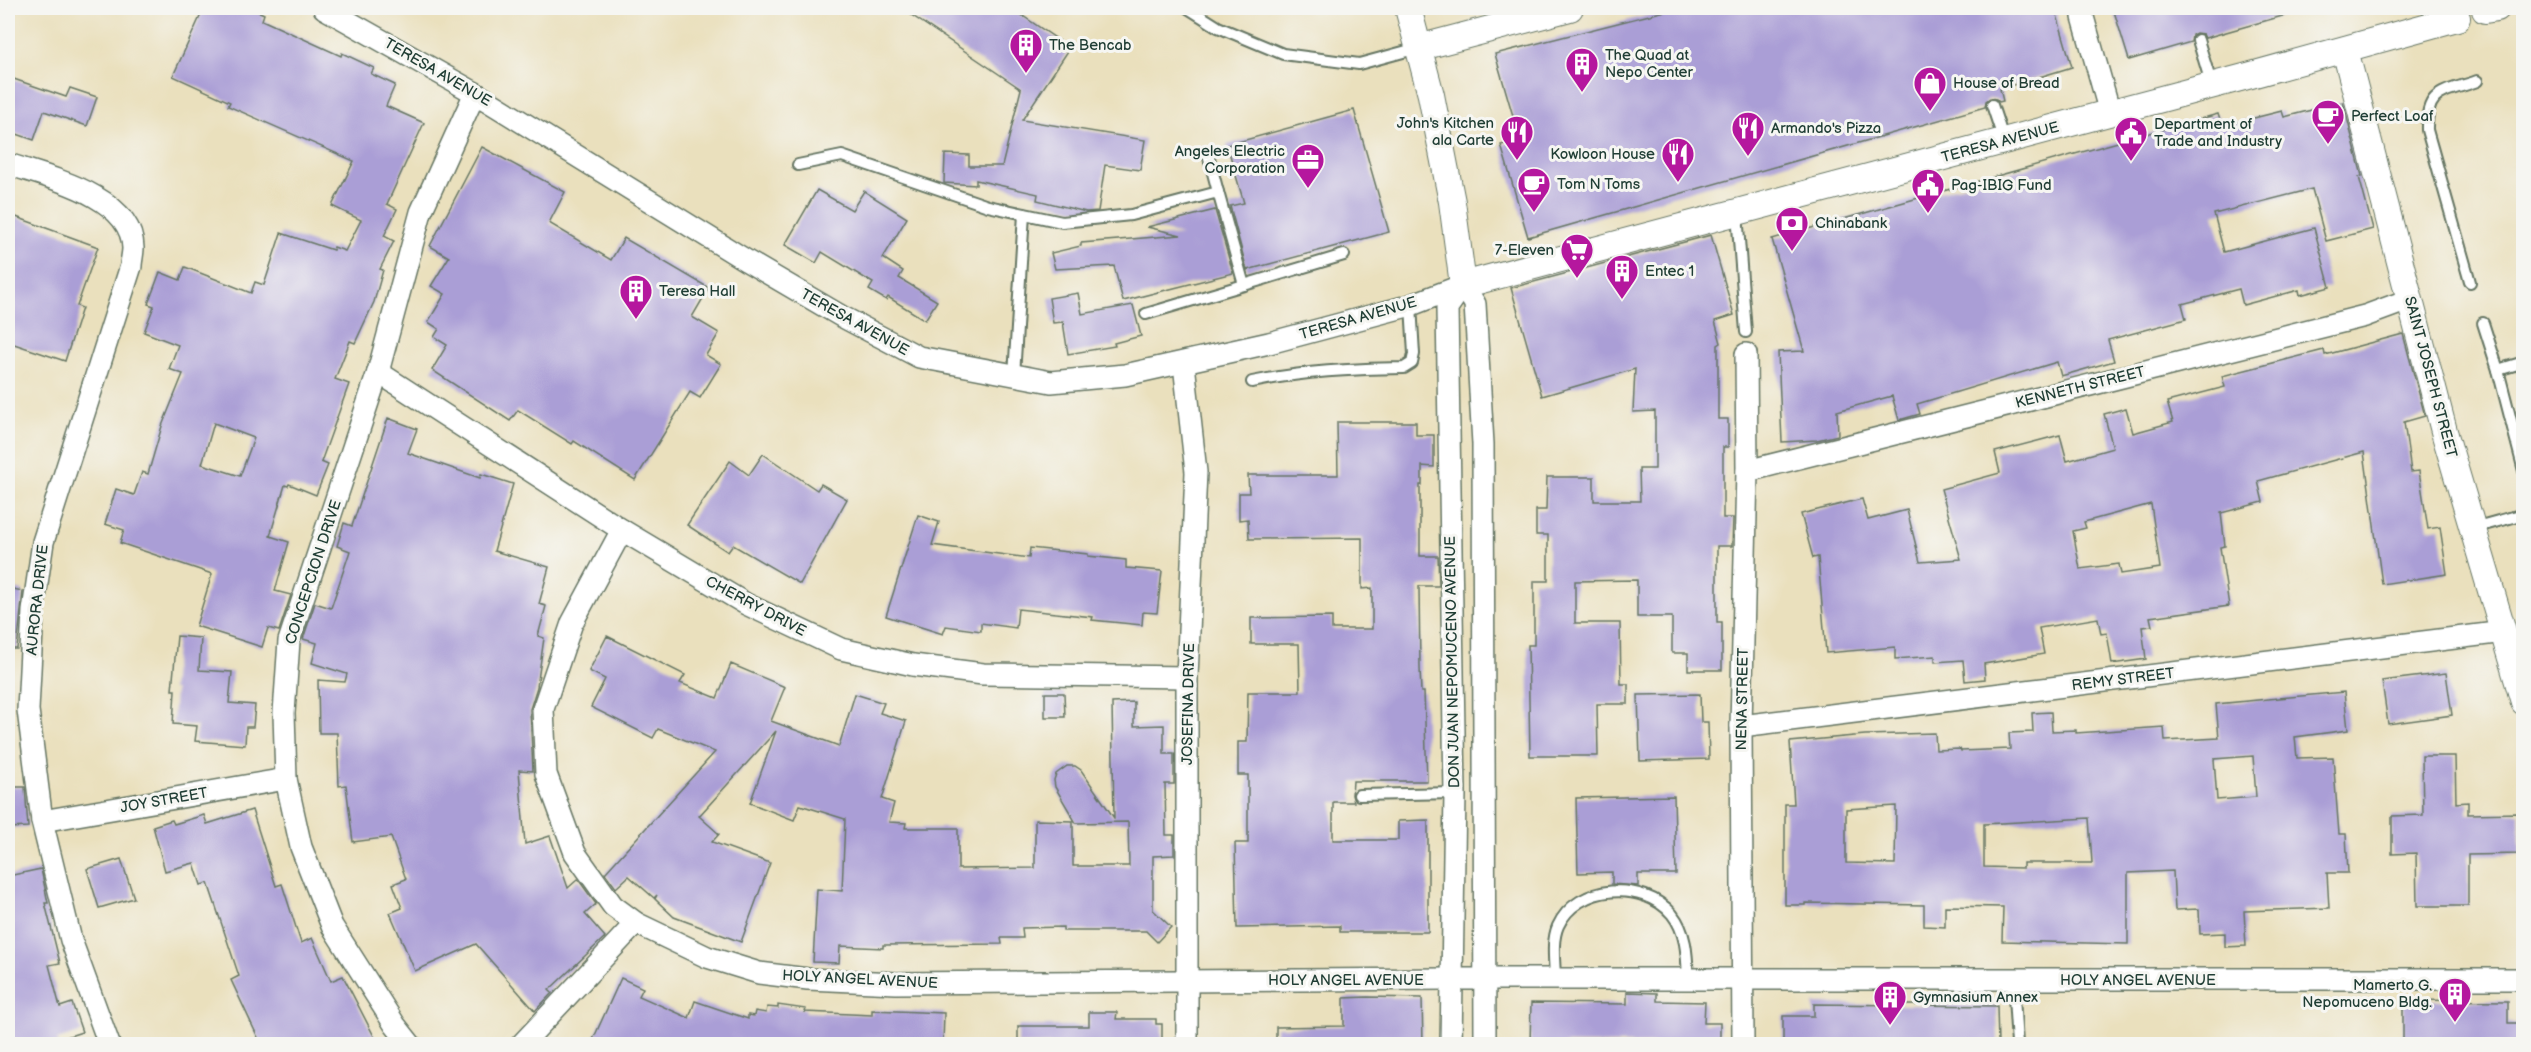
<svg xmlns="http://www.w3.org/2000/svg" width="2531" height="1052" font-family="'Balsamiq Sans',sans-serif">
	<rect width="100%" height="100%" fill="#f6f6f2"/>
	<filter id="ink" filterUnits="userSpaceOnUse"><feTurbulence type="fractalNoise" baseFrequency=".0167" numOctaves="2"/><feDisplacementMap in="SourceGraphic" scale="12" xChannelSelector="R" yChannelSelector="G"/><feConvolveMatrix kernelMatrix="1 2 1 2 8 2 1 2 1" color-interpolation-filters="sRGB"/></filter>
	<filter id="wash" filterUnits="userSpaceOnUse"><feTurbulence type="fractalNoise" baseFrequency=".008" numOctaves="4" result="noise"/><feDisplacementMap in="SourceGraphic" scale="24" xChannelSelector="R" yChannelSelector="G"/><feGaussianBlur stdDeviation="1.35" result="paint"/><feColorMatrix in="noise" values="0 0 0 0 0 0 0 0 0 0 0 0 0 0 0 0 0 1.4 0 .05"/><feComposite in="paint" operator="in"/></filter>
	<g filter="url(#wash)">
		<rect width="100%" height="100%" fill="#eae0bd"/>
		<g id="blocks">
			<!-- building -->
			<g fill="#aa9ed6" fill-rule="evenodd">
				<path d="M204 8H251L264 14 262 20 341 56 342 53 374 68 371 74 395 85 386 106 424 123 387 204 397 209 384 236 394 241 380 269 383 270 374 302 355 343 350 341 335 379 349 384 321 462 328 465 316 495 289 484 288 486 285 485 270 536 289 542 275 591 291 595 279 631 268 628 262 647 196 626 212 574 120 543 124 530 105 524 116 489 134 495 142 472 148 474 162 426 183 374 169 369 178 345 144 332 154 306 148 304 160 272 180 280 185 267 251 293 255 282 264 285 281 233 333 250 334 247 345 251 361 220 332 206 354 161 228 106 230 102 173 76ZM214 423 254 438 240 476 202 464Z"/>
				<path d="M901 8H1011L1070 48 1022 120 1145 140 1140 170 1105 165 1098 211 1086 212 1037 200 1038 194 976 180V185L944 183 945 154 969 155V166H1002L1021 89Z"/>
				<path d="M1677 8H2055L2072 67 2000 89 2003 101 1999 102 1996 99 1990 98 1986 101 1985 107 1528 237 1501 145 1520 140 1495 54Z"/>
				<path d="M2113 8H2292L2293 13 2205 38 2203 34 2196 33 2192 35 2191 42 2129 60Z"/>
				<path d="M8 77 66 97 70 88 97 97 87 126 44 111 34 140 8 131Z"/>
				<path d="M2343 102 2362 176 2359 177 2373 229 2326 241 2312 189 2214 214 2224 252 2314 228 2330 287 2300 295 2299 290 2243 305 2239 289 2182 304 2186 319 2108 340 2114 361 2061 376 2057 362 1917 404 1920 414 1899 420 1892 396 1837 411 1838 435 1817 440 1782 442 1778 352 1804 351 1772 239 2218 114 2222 126 2282 111 2284 117Z"/>
				<path d="M1354 110 1389 232 1247 270 1230 206 1244 203 1227 145Z"/>
				<path d="M482 147 565 192 549 223 611 260 624 238 709 288 692 317 719 333 706 355 721 364 700 398 690 392 635 480 574 441 572 444 518 410 510 421 432 370 447 345 434 337 439 329 428 322 445 294 431 286 449 257 430 246Z"/>
				<path d="M817 190 852 210 864 191 907 218 883 258 903 271 899 278 937 301 925 320 888 297 886 300 869 290 873 283 822 252 816 263 785 245Z"/>
				<path d="M1215 210 1233 273 1123 301 1114 266 1055 269 1051 253 1081 246V243L1181 235 1147 227Z"/>
				<path d="M8 214 98 247 77 306 82 308 65 361 8 342Z"/>
				<path d="M1711 235 1734 315 1715 321 1721 343 1718 345V419H1728V447H1723V518H1733L1732 546H1717V622H1722V670H1688V653H1672V617H1637V580L1575 581V623H1620L1621 684H1628V704H1597L1598 756H1530L1528 645H1534V581H1548V535H1536V510H1546L1547 477H1594V501H1640L1639 469H1655V411L1633 412 1635 369 1542 396 1511 288Z"/>
				<path d="M1078 293 1082 314 1133 305 1141 336 1114 343 1115 346 1068 354 1063 322 1053 323 1049 298Z"/>
				<path d="M2403 334 2425 416 2404 422 2411 472 2419 471 2428 529 2440 527 2447 574 2382 584 2364 452 2258 481 2263 502 2221 513 2225 546 2220 547 2229 606 2150 617 2152 626 2142 627 2146 659 2112 664 2107 633 2101 634 2098 618 2039 628 2044 654 1984 664 1985 679 1965 681 1963 660 1935 662V656L1895 659V647L1826 653 1818 557 1813 558 1801 514 1862 499 1868 520 1907 510 1920 562 1961 559 1941 489 2000 473 1995 452 2060 435 2067 461 2113 448 2104 414 2126 408 2133 433 2173 422 2167 402 2225 387 2222 376 2324 350 2325 355ZM2151 504 2160 568 2121 574 2119 564 2080 569 2073 531 2086 528 2084 522Z"/>
				<path d="M388 418 417 429 408 453 480 478 481 474 513 484 494 551 549 567 539 604 546 606 538 636 544 638 537 687 530 709 533 771 519 770 525 844 550 836 568 888 578 879 596 904 585 914 605 937 549 990 552 993 535 1011 476 944 415 971 390 913 402 908 393 884 406 879 391 837 353 842 346 785 339 786 337 733H319L318 680 345 682 347 674 312 663 317 643 303 639 315 603 331 608 350 551 337 546 344 523 352 526Z"/>
				<path d="M1337 422H1416V435H1434V467L1422 466V485H1420V556H1438L1439 586H1419L1420 668 1421 692H1424L1427 781H1353L1352 795 1354 802H1333V840H1398V821L1428 820V932H1340V926L1237 928 1235 843H1248V775H1238V742H1247L1248 692H1300L1299 644H1251V618L1332 617V629H1372V588L1362 589V538L1249 539 1248 519 1239 520V493H1249L1248 475H1338Z"/>
				<path d="M763 454 817 490 821 484 847 499 800 584 733 545 728 552 687 525 730 461 749 475Z"/>
				<path d="M918 515 939 522 932 545 1029 558 1030 548 1088 554V556L1126 560V568L1162 571 1157 613 1143 612 1142 625 1092 620 1093 617 1018 609 1016 628 981 623V631L946 626 943 634 886 616Z"/>
				<path d="M8 588 23 591 17 649H8Z"/>
				<path d="M177 636 201 638 199 670 232 672 229 703 255 705 253 727H246L245 745 195 741 197 726 173 724 175 690H172Z"/>
				<path d="M607 636 685 675 680 683 717 698 731 664 785 687 771 721 839 746 855 694 884 703 880 713 906 721 882 799 894 803 889 822 906 823 905 828H958V869L1035 868V820L1073 821V866H1129L1128 822 1076 823 1055 787 1054 780 1056 774 1067 766H1075L1081 770 1114 818 1112 703 1134 702V726L1164 725V754H1174V784H1165L1166 835H1174V855L1153 856V910L1171 927 1157 942 1146 931H1063V927L1022 928 1023 938H1001L1002 944 883 945V948L840 946 839 963 813 962 817 889 842 891 845 819 800 805 794 820 750 803 776 731 699 816 719 834 712 842 770 863 741 942 674 917 655 899 657 895 654 898 629 876 616 888 605 873 715 752 658 729 653 738 591 707 605 679 589 671Z"/>
				<path d="M2446 673 2452 715 2388 724 2382 681Z"/>
				<path d="M2344 692 2348 730 2295 737 2297 758 2333 757 2339 834H2346L2348 873H2327L2329 908 2244 911 2246 946 2225 947V933L2200 934 2199 909 2175 910 2173 871 2128 873V944L2002 941 2003 907 1945 906V927L1924 926V905L1805 903V905H1785V804H1794L1790 742 1865 735 1935 733 1936 750 1960 749 1961 751 2010 749 2009 733 2033 732 2032 713 2051 712 2052 731 2076 730V733L2164 727 2165 741 2219 738 2216 704ZM2253 756 2256 797 2217 800 2214 759ZM1896 806 1895 864 1846 863V809ZM2089 818 2092 863H2023V868L1984 867V824Z"/>
				<path d="M1045 693H1064L1065 717H1045Z"/>
				<path d="M1700 694 1701 722H1708L1709 759 1640 761 1638 695Z"/>
				<path d="M2422 756H2455L2456 803 2468 802V814L2519 813 2520 854 2468 855V906H2417L2416 853 2392 854V816L2423 815Z"/>
				<path d="M8 787H25L28 827 8 828Z"/>
				<path d="M1674 796 1676 874H1638V886L1612 884V872L1578 873 1576 798Z"/>
				<path d="M252 810 276 886 282 884 301 943 312 938 331 981 343 976 378 1044H261L231 980 239 976 208 883 201 885 194 863 165 871 153 826 172 820 174 824 204 815 207 824Z"/>
				<path d="M121 859 134 898 99 908 87 869Z"/>
				<path d="M41 869 48 903H45L60 963 49 965 60 1007 72 1003 82 1032 57 1040 59 1044H8V876Z"/>
				<path d="M621 978 643 988 639 996 689 1018 695 1001 748 1019V1015L754 1016 755 1011 766 1013 767 1007 778 1008V1005L806 1009 805 1012 828 1013 872 1015V1010L944 1013 943 1044H591Z"/>
				<path d="M1627 992 1657 993V1001L1705 1002 1704 1023H1720V1044H1530L1531 1003 1627 1004Z"/>
				<path d="M1367 997 1422 998 1423 1044H1276V1027L1344 1026V998Z"/>
				<path d="M2403 1000 2508 1001V1023H2523V1044H2403Z"/>
				<path d="M1814 1004 1997 1006 1998 1044H1783V1016H1814Z"/>
				<path d="M1089 1012H1117L1116 1019H1156V1024H1162V1044H1018V1026H1089Z"/>
			</g>
		</g>
	</g>
	<g filter="url(#ink)">
		<use href="#blocks" fill-opacity="0" stroke="#667664" stroke-width="1.5"/>
		<g fill="none" stroke-linecap="round" stroke-linejoin="round">
			<defs>
				<g id="service">
					<path d="M1188 8 1218 27 1283 54 1359 64 1418 48"/>
					<path d="M2198 40 2212 86"/>
					<path d="M1992 105 2004 141"/>
					<path d="M1208 154 1218 192"/>
					<path d="M798 165 842 156 988 206 1062 222 1131 215 1218 192 1244 285 1344 255"/>
					<path d="M1737 213 1746 332"/>
					<path d="M2470 282 2427 130C2426 89 2444 93 2477 81"/>
					<path d="M1146 314 1244 285"/>
					<path d="M2483 323 2498 370 2524 471"/>
					<path d="M2498 370 2524 362"/>
					<path d="M1014 376 1024 214"/>
					<path d="M1252 382C1305 371 1350 369 1404 368L1412 363 1414 354 1411 305"/>
					<path d="M2473 528 2524 514"/>
					<path d="M1359 795 1455 793"/>
					<path d="M1555 980C1555 963 1551 942 1558 926 1577 884 1643 880 1672 914 1687 933 1687 956 1688 980"/>
					<path d="M2013 981 2017 1044"/>
				</g>
				<g id="minor">
					<path d="M324 8 475 93 747 261 841 316 919 357 1051 382 1125 375 1269 343 1411 305 1463 285"/>
					<path d="M2083 17 2110 113"/>
					<path d="M8 164C46 177 132 195 133 248 133 254 131 261 131 266L43 542 33 611 28 710 42 821 71 940 109 1044"/>
					<path d="M1463 285 1475 304 1483 444 1485 1044"/>
					<path d="M1184 364 1196 472 1187 677V1044"/>
					<path d="M378 372 622 530 746 604 841 649 913 665 983 674 1187 677"/>
					<path d="M1747 471 2365 316 2411 299"/>
					<path d="M622 530 572 623 543 709 546 774 575 853 613 906 636 923 707 957 759 973 808 979 896 983 1451 979H2524"/>
					<path d="M1741 726 2504 632"/>
					<path d="M42 821 286 779"/>
					<path d="M410 1044 395 1025 332 926 301 847 286 779 284 713 289 641 378 372 421 212 475 93"/>
					<path d="M522 1044 636 923"/>
					<path d="M1451 1044 1455 793 1447 308 1463 285"/>
					<path d="M1743 1044 1741 726 1747 471 1746 354"/>
				</g>
				<g id="tertiary">
					<path d="M1408 8 1431 95 1452 202 1463 285 2244 77 2457 18"/>
					<path d="M2485 10 2497 8"/>
					<path d="M1418 48 1570 8"/>
					<path d="M2345 50 2445 435 2524 702"/>
				</g>
			</defs>
			<!-- service casing -->
			<use href="#service" stroke="#667664" stroke-width="14"/>
			<!-- minor casing -->
			<use href="#minor" stroke="#667664" stroke-width="24"/>
			<!-- tertiary casing -->
			<use href="#tertiary" stroke="#667664" stroke-width="28"/>
			<!-- service -->
			<use href="#service" stroke="#fff" stroke-width="10"/>
			<!-- minor -->
			<use href="#minor" stroke="#fff" stroke-width="21"/>
			<!-- tertiary -->
			<use href="#tertiary" stroke="#fff" stroke-width="26"/>
		</g>
	</g>
	<!-- icons -->
	<defs>
		<symbol id="building-pin" viewBox="-11 -11 22 30"><path d="M0 17L-7.5 6A9.5 9.5 0 1 1 7.5 6Z" fill="#b5179e" stroke="#f6f6f2"/><path d="M-4-6H4V6H1V3H-1V6H-4ZM-2.5-4.3h1.7v1.8h-1.7ZM.8-4.3h1.7v1.8H.8ZM-2.5-1h1.7V.8h-1.7ZM.8-1h1.7V.8H.8Z" fill="#fff"/></symbol>
		<symbol id="shop-pin" viewBox="-11 -11 22 30"><path d="M0 17L-7.5 6A9.5 9.5 0 1 1 7.5 6Z" fill="#b5179e" stroke="#f6f6f2"/><path d="M-5-2.5h2.3a2.7 3.5 0 0 1 5.4 0H5L5.5 6h-11ZM-1.5-2.5h3a1.5 2.3 0 0 0-3 0Z" fill="#fff"/></symbol>
		<symbol id="cafe-pin" viewBox="-11 -11 22 30"><path d="M0 17L-7.5 6A9.5 9.5 0 1 1 7.5 6Z" fill="#b5179e" stroke="#f6f6f2"/><path d="M-5.5-4.5H6V0H3Q3 3.5 0 3.5H-2.5Q-5.5 3.5-5.5 0ZM3-3.2v2h1.7v-2ZM-6 4.5H4V6H-6Z" fill="#fff"/></symbol>
		<symbol id="restaurant-pin" viewBox="-11 -11 22 30"><path d="M0 17L-7.5 6A9.5 9.5 0 1 1 7.5 6Z" fill="#b5179e" stroke="#f6f6f2"/><path d="M-5-6h1v4h1v-4h1v4h1v-4h1v5L-1.5 .5V6h-2V.5L-5-1ZM5-6V6H3V1.5H1.5Q1.5-4 5-6Z" fill="#fff"/></symbol>
		<symbol id="civic-pin" viewBox="-11 -11 22 30"><path d="M0 17L-7.5 6A9.5 9.5 0 1 1 7.5 6Z" fill="#b5179e" stroke="#f6f6f2"/><path d="M-.6-6.5H3V-4.5H.6V-3L4-1V1h2V6H-6V1h2V-1L-.6-3ZM-1.2 2.5V6h2.4V2.5Z" fill="#fff"/></symbol>
		<symbol id="office-pin" viewBox="-11 -11 22 30"><path d="M0 17L-7.5 6A9.5 9.5 0 1 1 7.5 6Z" fill="#b5179e" stroke="#f6f6f2"/><path d="M-6-3h4V-5.5h4V-3h4V5H-6ZM-1-4.5V-3h2v-1.5ZM-6 0V1H6V0Z" fill="#fff"/></symbol>
		<symbol id="bank-pin" viewBox="-11 -11 22 30"><path d="M0 17L-7.5 6A9.5 9.5 0 1 1 7.5 6Z" fill="#b5179e" stroke="#f6f6f2"/><path d="M-6-4H6V4H-6ZM0-2.3a2.3 2.3 0 1 0 0 4.6a2.3 2.3 0 1 0 0-4.6Z" fill="#fff"/></symbol>
		<symbol id="supermarket-pin" viewBox="-11 -11 22 30"><path d="M0 17L-7.5 6A9.5 9.5 0 1 1 7.5 6Z" fill="#b5179e" stroke="#f6f6f2"/><path d="M-6-5.5h2.5l.6 2H6L4.5 2H-2.5L-4.4-4H-6ZM-1.5 3.2a1.3 1.3 0 1 0 .1 0ZM3 3.2a1.3 1.3 0 1 0 .1 0Z" fill="#fff"/></symbol>
	</defs>
	<g fill-rule="evenodd">
		<use href="#building-pin" x="1007" y="26" width="38" height="52"/>
		<use href="#building-pin" x="1563" y="45" width="38" height="52"/>
		<use href="#shop-pin" x="1911" y="64" width="38" height="52"/>
		<use href="#cafe-pin" x="2309" y="97" width="38" height="52"/>
		<use href="#restaurant-pin" x="1729" y="109" width="38" height="52"/>
		<use href="#restaurant-pin" x="1498" y="113" width="38" height="52"/>
		<use href="#civic-pin" x="2112" y="114" width="38" height="52"/>
		<use href="#restaurant-pin" x="1659" y="135" width="38" height="52"/>
		<use href="#office-pin" x="1289" y="141" width="38" height="52"/>
		<use href="#cafe-pin" x="1515" y="165" width="38" height="52"/>
		<use href="#civic-pin" x="1909" y="166" width="38" height="52"/>
		<use href="#bank-pin" x="1773" y="204" width="38" height="52"/>
		<use href="#supermarket-pin" x="1558" y="231" width="38" height="52"/>
		<use href="#building-pin" x="1603" y="252" width="38" height="52"/>
		<use href="#building-pin" x="617" y="272" width="38" height="52"/>
		<use href="#building-pin" x="2436" y="975" width="38" height="52"/>
		<use href="#building-pin" x="1871" y="978" width="38" height="52"/>
	</g>
	<g text-anchor="middle" stroke-width="6" stroke-linejoin="round" paint-order="stroke">
		<!-- poi labels -->
		<g font-size="15" fill="#1f3d34" stroke="#f6f6f2" text-anchor="start">
			<text x="1049" y="50">The Bencab</text>
			<text x="1605" y="60">The Quad at<tspan x="1605" dy="17">Nepo Center</tspan></text>
			<text x="1953" y="88">House of Bread</text>
			<text x="2351" y="121">Perfect Loaf</text>
			<text x="1494" y="128" text-anchor="end">John's Kitchen<tspan x="1494" dy="17">ala Carte</tspan></text>
			<text x="2154" y="129">Department of<tspan x="2154" dy="17">Trade and Industry</tspan></text>
			<text x="1771" y="133">Armando's Pizza</text>
			<text x="1285" y="156" text-anchor="end">Angeles Electric<tspan x="1285" dy="17">Corporation</tspan></text>
			<text x="1655" y="159" text-anchor="end">Kowloon House</text>
			<text x="1557" y="189">Tom N Toms</text>
			<text x="1951" y="190">Pag-IBIG Fund</text>
			<text x="1815" y="228">Chinabank</text>
			<text x="1554" y="255" text-anchor="end">7-Eleven</text>
			<text x="1645" y="276">Entec 1</text>
			<text x="659" y="296">Teresa Hall</text>
			<text x="2432" y="990" text-anchor="end">Mamerto G.<tspan x="2432" dy="17">Nepomuceno Bldg.</tspan></text>
			<text x="1913" y="1002">Gymnasium Annex</text>
		</g>
		<!-- street labels -->
		<g font-size="15" fill="#1f3d34" stroke="#f6f6f2">
			<text transform="translate(438 72) rotate(30)" y="5">TERESA AVENUE</text>
			<text transform="translate(2000 142) rotate(-15)" y="5">TERESA AVENUE</text>
			<text transform="translate(1358 318) rotate(-16)" y="5">TERESA AVENUE</text>
			<text transform="translate(855 322) rotate(29)" y="5">TERESA AVENUE</text>
			<text transform="translate(2431 377) rotate(75)" y="5">SAINT JOSEPH STREET</text>
			<text transform="translate(2080 387) rotate(-14)" y="5">KENNETH STREET</text>
			<text transform="translate(313 572) rotate(-72)" y="5">CONCEPCION DRIVE</text>
			<text transform="translate(37 600) rotate(-84)" y="5">AURORA DRIVE</text>
			<text transform="translate(756 606) rotate(28)" y="5">CHERRY DRIVE</text>
			<text transform="translate(1452 662) rotate(-91)" y="5">DON JUAN NEPOMUCENO AVENUE</text>
			<text transform="translate(2123 679) rotate(-7)" y="5">REMY STREET</text>
			<text transform="translate(1742 699) rotate(-89)" y="5">NENA STREET</text>
			<text transform="translate(1188 704) rotate(-89)" y="5">JOSEFINA DRIVE</text>
			<text transform="translate(164 800) rotate(-10)" y="5">JOY STREET</text>
			<text transform="translate(860 979) rotate(3)" y="5">HOLY ANGEL AVENUE</text>
			<text x="1346" y="985">HOLY ANGEL AVENUE</text>
			<text x="2138" y="985">HOLY ANGEL AVENUE</text>
		</g>
	</g>
	<!-- margin -->
	<rect width="2531" height="1052" fill="none" stroke="#f6f6f2" stroke-width="30"/>
</svg>
